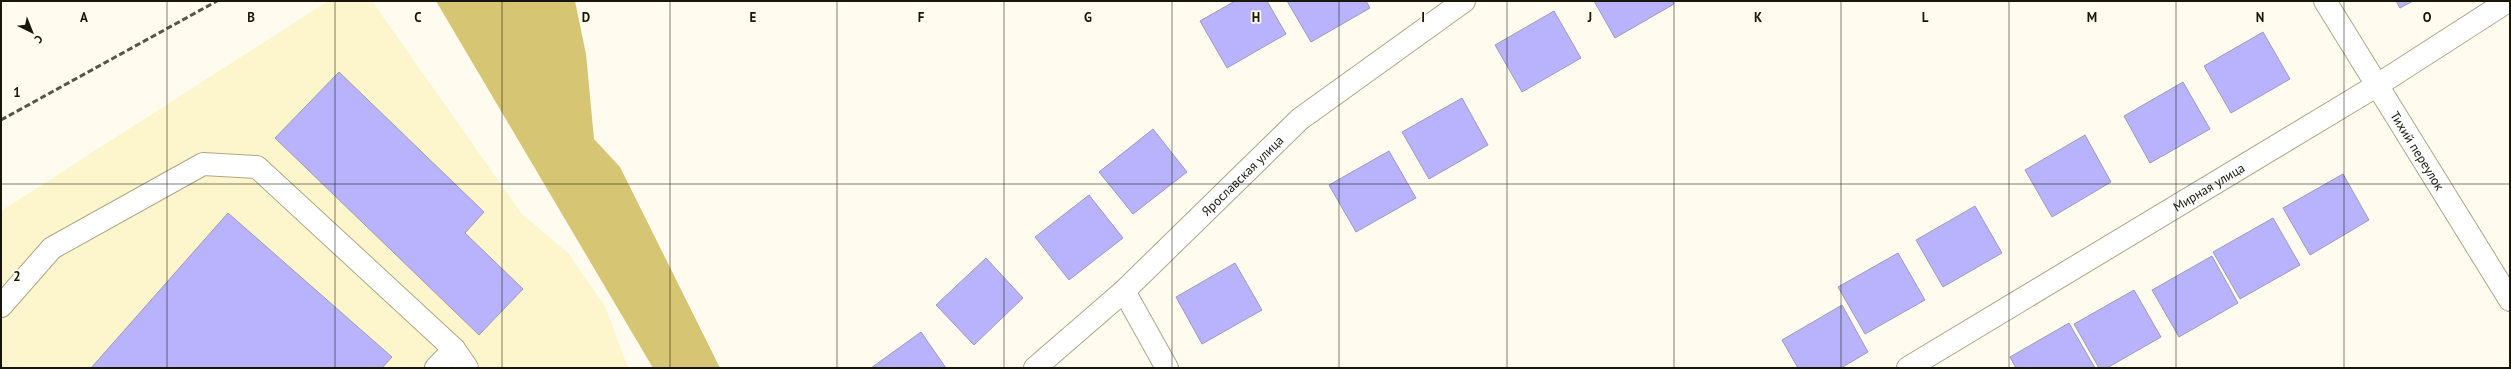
<svg xmlns="http://www.w3.org/2000/svg" width="2511" height="369" font-family="'PT Sans',sans-serif">
	<rect width="100%" height="100%" fill="#fffcef"/>
	<!-- built -->
	<path fill="#fdf5cc" d="M328 1H372L522 214 568 253 605 306 628 368H1V211Z"/>
	<!-- forest -->
	<path fill="#d6c572" d="M436 1H575L586 54 594 139 620 167 720 368H653Z"/>
	<!-- building -->
	<g fill="#b9b3fe" stroke="#9c9bb9">
		<path d="M1235 1H1267L1286 34 1227 68 1200 21Z"/>
		<path d="M1287 1H1366L1370 8 1311 42Z"/>
		<path d="M1594 1H1673L1674 4 1615 38Z"/>
		<path d="M2396 1H2413L2400 8Z"/>
		<path d="M1554 11 1581 58 1522 92 1495 45Z"/>
		<path d="M2263 32 2290 79 2231 113 2204 66Z"/>
		<path d="M339 72 484 212 465 233 523 289 479 335 275 138Z"/>
		<path d="M2183 82 2210 129 2150 163 2124 116Z"/>
		<path d="M1462 98 1488 145 1429 179 1402 132Z"/>
		<path d="M1153 129 1187 172 1133 214 1099 172Z"/>
		<path d="M2085 135 2111 182 2052 217 2025 170Z"/>
		<path d="M1389 151 1416 198 1356 232 1329 185Z"/>
		<path d="M2343 174 2369 220 2310 255 2283 208Z"/>
		<path d="M1089 195 1123 238 1069 280 1035 237Z"/>
		<path d="M1975 206 2002 253 1943 287 1916 240Z"/>
		<path d="M228 213 392 357 382 368H91Z"/>
		<path d="M2273 218 2300 265 2240 299 2213 252Z"/>
		<path d="M1898 253 1925 300 1865 334 1838 287Z"/>
		<path d="M2212 256 2238 303 2179 337 2152 290Z"/>
		<path d="M986 258 1023 298 974 345 936 305Z"/>
		<path d="M1235 263 1262 310 1202 344 1176 297Z"/>
		<path d="M2134 290 2161 337 2107 368H2099L2074 324Z"/>
		<path d="M1842 305 1868 352 1841 368H1798L1782 340Z"/>
		<path d="M2069 323 2095 368H2016L2010 357Z"/>
		<path d="M921 332 946 368H871Z"/>
	</g>
	<g fill="none" stroke-linecap="round" stroke-linejoin="round">
		<defs>
			<g id="minor">
				<path id="s1" d="M2325 1 2510 300"/>
				<path d="M1124 291 1167 368"/>
				<path d="M1 306 52 248 203 164 257 167 454 349 436 368"/>
				<path d="M454 349 467 368"/>
				<path id="s2" d="M1035 368 1124 291 1300 119 1464 1"/>
				<path id="s3" d="M1908 368 2376 86 2508 1"/>
			</g>
		</defs>
		<!-- minor casing -->
		<use href="#minor" stroke="#ada787" stroke-width="24"/>
		<!-- minor -->
		<use href="#minor" stroke="#fff" stroke-width="22"/>
		<!-- rail -->
		<path stroke="#565448" stroke-width="3" stroke-dasharray="6 3" stroke-linecap="butt" d="M1 120 217 1"/>
	</g>
	<!-- grid -->
	<path fill="none" stroke="#18160a" stroke-width="1" stroke-opacity="0.55" d="M167 1V368M335 1V368M502 1V368M670 1V368M837 1V368M1004 1V368M1172 1V368M1339 1V368M1507 1V368M1674 1V368M1841 1V368M2009 1V368M2176 1V368M2344 1V368M1 184H2510"/>
	<g text-anchor="middle" stroke-width="3.5" stroke-linejoin="round" paint-order="stroke">
		<!-- street labels -->
		<g font-size="13" fill="#18160a" stroke="#fffcef">
			<text dy="5" stroke="none"><textPath href="#s1" startOffset="176">Тихий переулок</textPath></text>
			<text dy="5" stroke="none"><textPath href="#s2" startOffset="283">Ярославская улица</textPath></text>
			<text dy="5" stroke="none"><textPath href="#s3" startOffset="351">Мирная улица</textPath></text>
		</g>
	</g>
	<g font-size="13" text-anchor="middle" font-weight="bold" fill="#18160a" stroke="#fffcef" stroke-width="3.5" stroke-linejoin="round" paint-order="stroke">
		<text x="84" y="22">A</text>
		<text x="251" y="22">B</text>
		<text x="418" y="22">C</text>
		<text x="586" y="22">D</text>
		<text x="753" y="22">E</text>
		<text x="921" y="22">F</text>
		<text x="1088" y="22">G</text>
		<text x="1256" y="22">H</text>
		<text x="1423" y="22">I</text>
		<text x="1590" y="22">J</text>
		<text x="1758" y="22">K</text>
		<text x="1925" y="22">L</text>
		<text x="2092" y="22">M</text>
		<text x="2260" y="22">N</text>
		<text x="2427" y="22">O</text>
		<text x="17" y="97">1</text>
		<text x="17" y="281">2</text>
	</g>
	<!-- border -->
	<rect width="2511" height="369" fill="none" stroke="#18160a" stroke-width="4"/>
	<!-- north arrow -->
	<g transform="translate(32 32) rotate(137)" stroke="#fffcef" stroke-width="3" paint-order="stroke">
	<path d="M0-3L7 15L0 10L-7 15Z" fill="#18160a"/>
	<text y="-6" font-size="11" font-weight="bold" text-anchor="middle" fill="#18160a">С</text>
	</g>
</svg>
